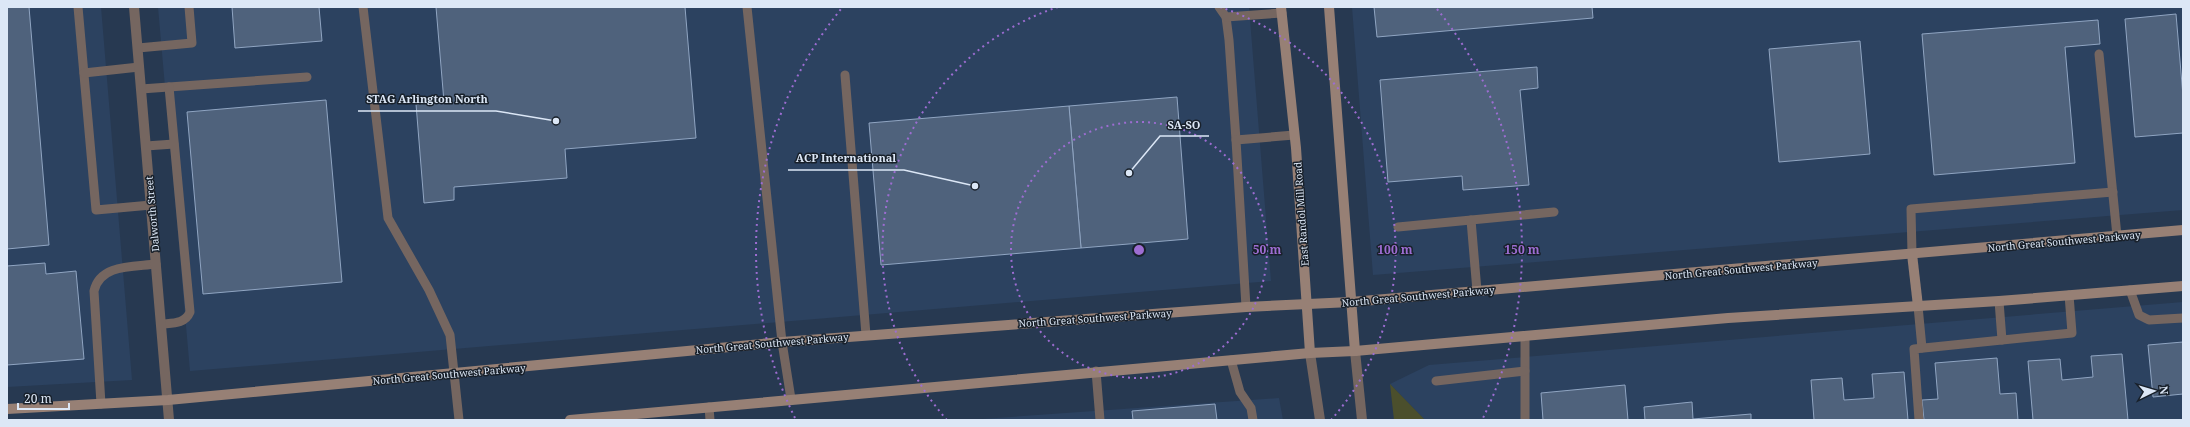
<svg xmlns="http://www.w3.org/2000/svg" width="2190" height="427" font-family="'Noto Serif',serif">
	<rect width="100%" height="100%" fill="#273951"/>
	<!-- built -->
	<g fill="#2c4260">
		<path d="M7 7H101L132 380 7 387Z"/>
		<path d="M158 7H1249L1271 281 190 371Z"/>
		<path d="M1352 7H2183V210L1373 275Z"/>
		<path d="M2183 302V420H1425L1390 384 1429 365Z"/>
		<path d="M1279 398 1283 420H968Z"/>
	</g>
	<!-- green -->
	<path fill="#4b4f2c" d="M1390 384 1425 420H1394Z"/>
	<!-- building -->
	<g fill="#4f627c" stroke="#90a5c2">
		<path d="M7 7H29L49 245 7 249Z"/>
		<path d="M232 7H319L322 41 235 48Z"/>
		<path d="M436 7H685L696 138 565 149 567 178 454 187V200L424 203 416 104 444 102Z"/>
		<path d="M1374 7H1592L1593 18 1377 37Z"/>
		<path d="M2176 14 2183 96V133L2135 137 2125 19Z"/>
		<path d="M2098 20 2100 44 2065 47 2075 163 1934 175 1922 34Z"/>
		<path d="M1860 41 1870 154 1779 162 1769 49Z"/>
		<path d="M1537 67 1538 88 1520 90 1529 185 1463 190 1462 176 1388 182 1380 80Z"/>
		<path d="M1177 97 1188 239 1081 248 1069 106Z"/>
		<path d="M326 100 342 282 203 294 187 112Z"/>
		<path d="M1069 106 1081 248 881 265 869 123Z"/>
		<path d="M45 263 46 274 76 271 84 359 7 365V266Z"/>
		<path d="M2183 342V394L2153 397 2148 345Z"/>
		<path d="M2122 354 2128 420H2033L2028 361 2060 359 2062 380 2093 377 2091 356Z"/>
		<path d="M1997 358 2000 394 2016 393 2018 420H1924L1922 400 1938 399 1935 363Z"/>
		<path d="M1904 372 1908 420H1814L1811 380 1842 378 1844 400 1874 398 1872 374Z"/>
		<path d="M1625 385 1628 420H1543L1541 393Z"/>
		<path d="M1692 402 1693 419 1751 414V420H1645L1644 407Z"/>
		<path d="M1215 404 1217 420H1133L1132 411Z"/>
	</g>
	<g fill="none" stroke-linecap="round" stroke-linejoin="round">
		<!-- service -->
		<g stroke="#756660" stroke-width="9">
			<path d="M78 7 96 210 151 205"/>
			<path d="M363 7 388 218 429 290 450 335 459 420"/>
			<path d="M747 7 782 342 791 399"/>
			<path d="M1219 7 1226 17 1229 40 1236 140"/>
			<path d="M1226 17 1282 13"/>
			<path d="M138 48 192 43 189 7"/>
			<path d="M2099 54 2117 236"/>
			<path d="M84 73 139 67"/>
			<path d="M845 75 866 335"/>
			<path d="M141 89 307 77"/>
			<path d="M146 146 174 144"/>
			<path d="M1471 220 1477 291"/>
			<path d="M1398 227 1554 212"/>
			<path d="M1912 254 1911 209 2113 192"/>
			<path d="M2130 290 2139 315 2149 320 2183 318"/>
			<path d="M1999 301 2002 340"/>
			<path d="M1918 306 1922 348"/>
			<path d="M1246 307 1236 140 1294 135"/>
			<path d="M162 324C173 323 185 324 190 312L169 87"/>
			<path d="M1525 336V420"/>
			<path d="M1231 360 1240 392 1251 408 1253 420"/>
			<path d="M1096 371 1100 420"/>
			<path d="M1436 381 1525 371"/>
			<path d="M101 404 94 291C100 264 133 267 156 264"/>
			<path d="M709 407 710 420"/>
			<path d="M1919 420 1914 349 2072 333 2069 295"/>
		</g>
		<!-- tertiary -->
		<g stroke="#756660" stroke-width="10">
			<path d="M134 7 169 420"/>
			<path d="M1355 351 1362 420"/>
			<path d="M1310 353 1320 420"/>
		</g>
		<!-- secondary -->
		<g stroke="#978075" stroke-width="10">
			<path d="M1281 7 1296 148 1310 353"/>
			<path d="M1329 7 1355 351"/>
			<path d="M1912 254 1918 306"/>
			<path d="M7 409 168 400 782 342 1246 307 1351 302 2183 230"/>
			<path d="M570 420 1310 353 1355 351 1728 318 1999 301 2183 286"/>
		</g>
	</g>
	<!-- distance rings -->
	<g fill="none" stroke="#9d6dd2" stroke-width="2" stroke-dasharray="2 4">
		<circle cx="1139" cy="250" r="128"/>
		<path d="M947 420A256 256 0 0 1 1058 7M1220 7A256 256 0 0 1 1331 420"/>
		<path d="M795 418A383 383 0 0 1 841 9M1437 9A383 383 0 0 1 1483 418"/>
	</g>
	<g text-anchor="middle" stroke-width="3" stroke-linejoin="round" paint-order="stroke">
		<!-- street labels -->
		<g font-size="10" fill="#dce7f6" stroke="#18202a">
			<text transform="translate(152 214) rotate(-95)" y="4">Dalworth Street</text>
			<text transform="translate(1301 214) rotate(-94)" y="4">East Randol Mill Road</text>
			<text transform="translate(2064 241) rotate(-5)" y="4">North Great Southwest Parkway</text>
			<text transform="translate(1741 269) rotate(-5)" y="4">North Great Southwest Parkway</text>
			<text transform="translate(1418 296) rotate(-5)" y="4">North Great Southwest Parkway</text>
			<text transform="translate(1095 318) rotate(-4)" y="4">North Great Southwest Parkway</text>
			<text transform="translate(772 343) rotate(-5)" y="4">North Great Southwest Parkway</text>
			<text transform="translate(449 374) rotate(-5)" y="4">North Great Southwest Parkway</text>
		</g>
	</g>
	<circle cx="1139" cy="250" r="6" fill="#9d6dd2" stroke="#18202a" stroke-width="2"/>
	<g font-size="12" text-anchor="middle" font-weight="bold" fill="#9d6dd2" stroke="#18202a" stroke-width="3" stroke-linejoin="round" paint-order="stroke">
		<text x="1267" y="254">50 m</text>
		<text x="1395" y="254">100 m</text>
		<text x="1522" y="254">150 m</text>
	</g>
	<!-- callouts -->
	<path fill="none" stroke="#dce7f6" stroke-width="1.5" d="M556 121L496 111H358M1129 173L1160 136H1209M975 186L904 170H788"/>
	<g fill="#dce7f6" stroke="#18202a" stroke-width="1.5">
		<circle cx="556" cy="121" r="4"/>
		<circle cx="1129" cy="173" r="4"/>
		<circle cx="975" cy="186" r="4"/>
	</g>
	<g font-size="11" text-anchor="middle" font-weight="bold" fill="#dce7f6" stroke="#18202a" stroke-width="3" stroke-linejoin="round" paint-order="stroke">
		<text x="427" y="103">STAG Arlington North</text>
		<text x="1184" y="129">SA-SO</text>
		<text x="846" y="162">ACP International</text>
	</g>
	<!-- border -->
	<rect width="2190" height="427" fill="none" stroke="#dce7f6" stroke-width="16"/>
	<!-- north arrow -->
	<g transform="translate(2154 391) rotate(85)" stroke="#18202a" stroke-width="3" paint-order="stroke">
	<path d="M0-3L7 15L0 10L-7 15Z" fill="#dce7f6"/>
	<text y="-6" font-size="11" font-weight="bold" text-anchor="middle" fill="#dce7f6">N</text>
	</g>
	<!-- scale -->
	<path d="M18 403v6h51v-6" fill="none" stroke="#dce7f6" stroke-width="2"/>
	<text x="24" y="403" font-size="12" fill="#dce7f6" stroke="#18202a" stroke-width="3" paint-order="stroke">20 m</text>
</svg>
